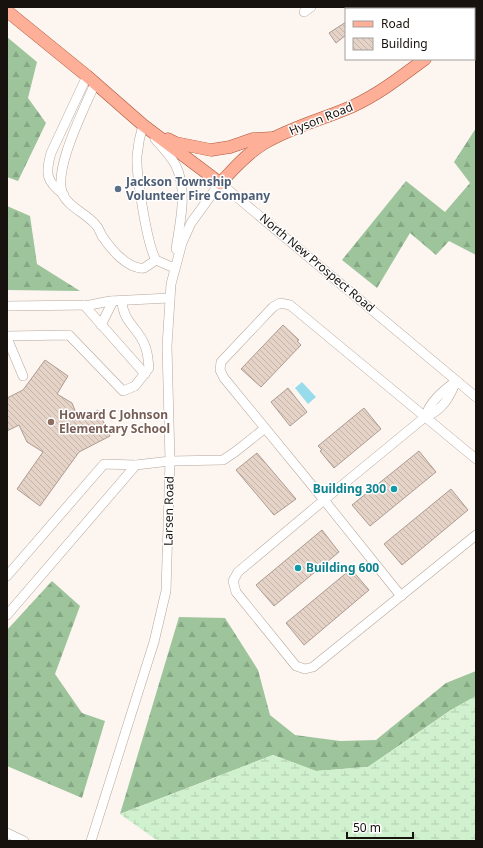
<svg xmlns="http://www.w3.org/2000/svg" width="483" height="848" font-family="'Noto Sans',sans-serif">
	<defs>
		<pattern id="forest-firs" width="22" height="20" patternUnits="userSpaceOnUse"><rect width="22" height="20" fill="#9dc49b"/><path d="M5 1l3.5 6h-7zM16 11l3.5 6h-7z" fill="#86a784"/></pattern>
		<pattern id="wetland-marsh" width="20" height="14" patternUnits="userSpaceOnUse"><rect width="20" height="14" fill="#d0f1ce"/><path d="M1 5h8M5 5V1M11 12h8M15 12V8" fill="none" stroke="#b2ceb0"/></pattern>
		<pattern id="building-back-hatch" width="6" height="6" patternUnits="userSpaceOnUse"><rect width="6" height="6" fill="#e5d3c7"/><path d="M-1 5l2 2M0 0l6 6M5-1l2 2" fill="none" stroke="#c4b4aa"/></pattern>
	</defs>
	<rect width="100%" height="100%" fill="#fcf5f0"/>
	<!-- forest -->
	<g fill="url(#forest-firs)">
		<path d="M7 37 37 62 28 98 46 123 18 181 7 177Z"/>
		<path d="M476 128V255L449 241 436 255 410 233 377 288 342 260 406 181 445 212 470 183 454 162Z"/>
		<path d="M7 206 30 216 37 264 80 291 7 290Z"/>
		<path d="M52 581 80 606 55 674 82 713 105 721 82 798 7 766V630Z"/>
		<path d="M179 617 225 618 258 670 270 715 295 735 340 741 376 740 446 683 476 671V696L451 710 368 767 316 771 273 755 120 814Z"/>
	</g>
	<!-- wetland -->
	<path fill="url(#wetland-marsh)" d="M476 696V841H158L120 814 273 755 316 771 368 767 451 710Z"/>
	<!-- water -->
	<path fill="#98dceb" d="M302 382 316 397 308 404 295 388Z"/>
	<!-- building -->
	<g fill="url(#building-back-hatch)" stroke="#ad9c91">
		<path d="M346 22V35L336 43 329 33Z"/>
		<path d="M283 325 299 340 297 341 301 345 261 387 241 369Z"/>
		<path d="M45 360 68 376 57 394 72 403 79 420 98 410 110 436 79 452 40 506 17 489 43 452 27 442 19 425 7 431V398L23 390Z"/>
		<path d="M288 388 307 412 290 426 271 402Z"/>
		<path d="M364 408 381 429 334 468 320 451 322 450 318 446Z"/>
		<path d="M419 451 436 472 370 526 352 505Z"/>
		<path d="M257 453 296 499 274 515 236 470Z"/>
		<path d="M451 489 468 510 402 565 384 544Z"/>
		<path d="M322 530 339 552 274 606 256 585Z"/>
		<path d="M351 569 369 590 304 645 286 623Z"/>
	</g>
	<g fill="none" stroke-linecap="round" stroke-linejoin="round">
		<defs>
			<g id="minor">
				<path d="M304 12 311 7"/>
				<path d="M95 83C85 108 52 170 63 195 69 207 85 213 94 223 98 226 100 232 102 236 110 248 128 270 144 268L156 260"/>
				<path d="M143 125C140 135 138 145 137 156 136 174 147 245 156 260L174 268"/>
				<path d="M155 139C162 147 171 156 176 166 188 191 180 222 176 249"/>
				<path d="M64 195C46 181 45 174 51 153L87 76"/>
				<path d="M84 305 145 374"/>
				<path d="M7 306 90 305 110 301 169 298"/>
				<path d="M101 325 113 301"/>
				<path d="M7 336 69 335 123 391 135 386 149 368C148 360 148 353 145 346 139 328 123 323 122 301"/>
				<path d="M7 338 23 376"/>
				<path d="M425 417C430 401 443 391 456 381"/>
				<path d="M476 459 290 305 280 303 273 307 221 362 220 370 224 378 324 500 238 572 233 581 236 592 296 666 305 669 313 667 476 535"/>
				<path d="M7 576 104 464 136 465"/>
				<path d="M401 596 324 500 425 417C442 411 450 397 456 381"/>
				<path d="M7 615 136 465 170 461 223 460 235 452 264 429"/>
				<path d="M7 833 24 841"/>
				<path d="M91 841 154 642 166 591 170 461 167 346 171 284 182 243 191 223 220 183 476 397"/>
			</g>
			<g id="major">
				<path d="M7 11 87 76 143 125 220 183C234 169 246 154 263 144 291 127 324 119 353 106 379 94 402 76 425 59"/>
				<path d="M474 24 476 23"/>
				<path d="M168 139 176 143 211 150 230 147 253 139 272 138"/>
			</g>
		</defs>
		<!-- minor casing -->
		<use href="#minor" stroke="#b6a69a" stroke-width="10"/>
		<!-- major casing -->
		<use href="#major" stroke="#ad553a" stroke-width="13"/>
		<!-- minor -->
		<use href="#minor" stroke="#fff" stroke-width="9"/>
		<!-- major -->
		<use href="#major" stroke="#feaf97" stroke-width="12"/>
	</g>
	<!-- markers -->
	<circle fill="#5c6f8a" stroke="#fff" stroke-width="1.5" cx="118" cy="189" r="4"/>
	<circle fill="#8d6e63" stroke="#fff" stroke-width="1.5" cx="51" cy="422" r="4"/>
	<g fill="#0f9aa8" stroke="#fff" stroke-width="1.5">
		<circle cx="394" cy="489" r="4"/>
		<circle cx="298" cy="568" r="4"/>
	</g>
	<g text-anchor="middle" stroke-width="3" stroke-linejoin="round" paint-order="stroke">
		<!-- street labels -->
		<g font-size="12" fill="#18120e" stroke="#fff">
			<text transform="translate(321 119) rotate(-22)" y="4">Hyson Road</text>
			<text transform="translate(317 263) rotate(40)" y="4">North New Prospect Road</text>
			<text transform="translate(169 511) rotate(-89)" y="4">Larsen Road</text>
		</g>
		<!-- service labels -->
		<g font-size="12" font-weight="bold" fill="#4e5e75" stroke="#fff" text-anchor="start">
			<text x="126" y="186">Jackson Township<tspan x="126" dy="14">Volunteer Fire Company</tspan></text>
		</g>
		<!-- education labels -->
		<g font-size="12" font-weight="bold" fill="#785e54" stroke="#fff" text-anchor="start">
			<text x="59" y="419">Howard C Johnson<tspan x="59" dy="14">Elementary School</tspan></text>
		</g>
		<!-- culture labels -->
		<g font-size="12" font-weight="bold" fill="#0d838f" stroke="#fff" text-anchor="end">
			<text x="386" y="493">Building 300</text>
			<text x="306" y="572" text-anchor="start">Building 600</text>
		</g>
	</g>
	<!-- border -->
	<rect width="483" height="848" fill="none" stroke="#18120e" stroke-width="16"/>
	<!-- legend -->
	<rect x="345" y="8" width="130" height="52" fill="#ffffff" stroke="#a3a09f"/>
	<rect x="353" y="21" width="20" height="6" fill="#feaf97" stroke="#a3a09f"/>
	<text x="381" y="28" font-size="12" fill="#18120e">Road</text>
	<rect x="353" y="38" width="20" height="12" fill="url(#building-back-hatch)" stroke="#a3a09f"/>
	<text x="381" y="48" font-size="12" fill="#18120e">Building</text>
	<!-- scale -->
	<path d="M347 832v6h66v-6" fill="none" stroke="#18120e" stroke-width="2"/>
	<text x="353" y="832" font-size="12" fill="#18120e" stroke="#ffffff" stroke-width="3" paint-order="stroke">50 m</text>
</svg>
